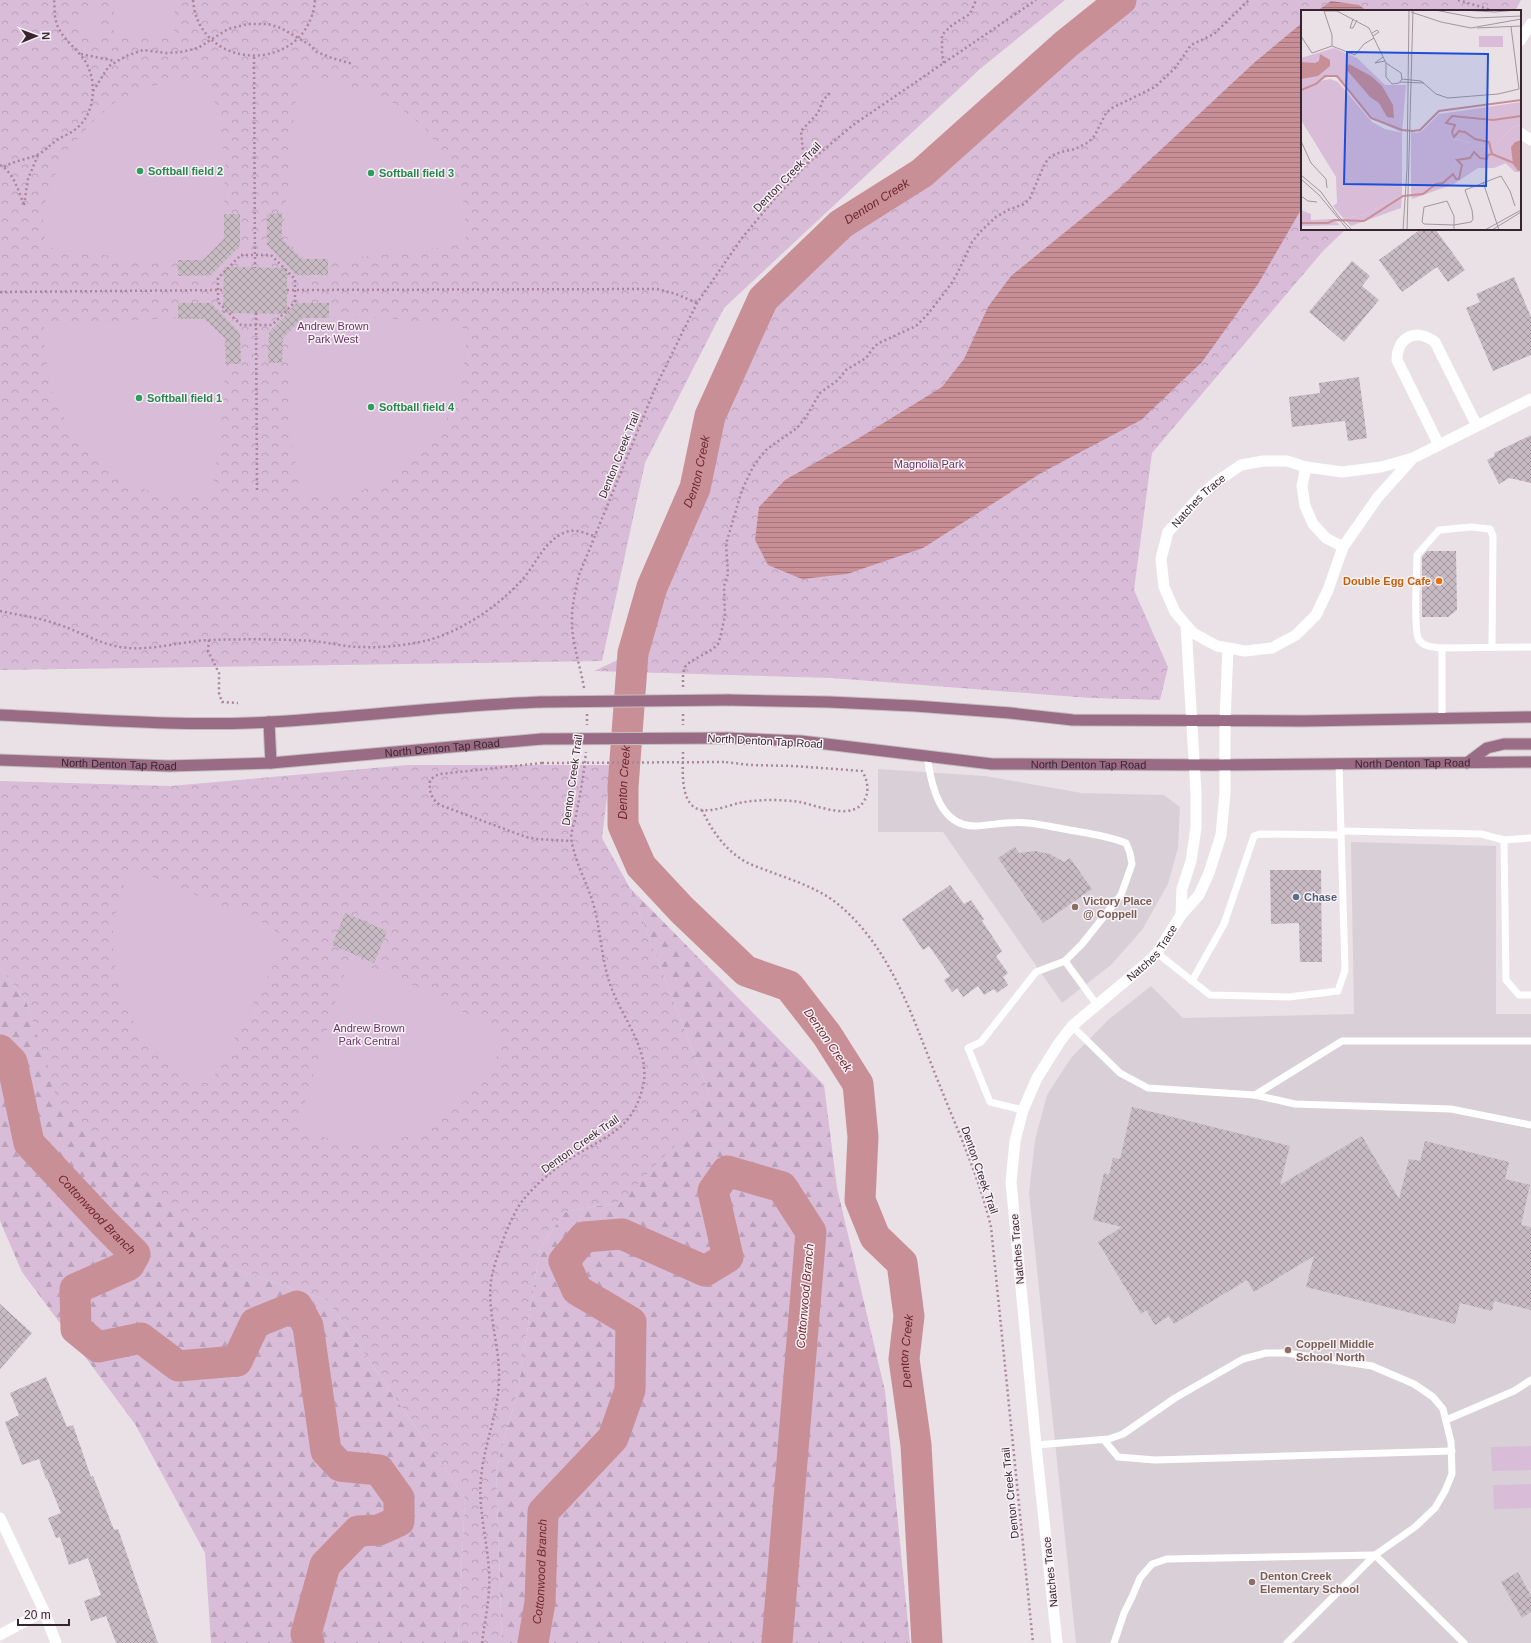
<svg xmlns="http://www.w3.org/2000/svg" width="1531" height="1643" font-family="Arial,sans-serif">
	<defs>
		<pattern id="forest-firs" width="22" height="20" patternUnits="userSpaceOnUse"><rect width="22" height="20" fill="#d8bcd8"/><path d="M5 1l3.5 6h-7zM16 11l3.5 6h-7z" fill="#baa1ba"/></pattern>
		<pattern id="park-crowns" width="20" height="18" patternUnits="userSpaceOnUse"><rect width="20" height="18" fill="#d8bcd8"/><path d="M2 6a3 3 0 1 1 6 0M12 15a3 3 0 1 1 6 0" fill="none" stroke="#baa1ba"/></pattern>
		<pattern id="water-rules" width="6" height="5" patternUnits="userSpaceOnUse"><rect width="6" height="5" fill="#c98f96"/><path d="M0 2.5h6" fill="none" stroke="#a4757b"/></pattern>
		<pattern id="building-cross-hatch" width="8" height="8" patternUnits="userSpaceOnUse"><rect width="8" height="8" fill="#c7bac3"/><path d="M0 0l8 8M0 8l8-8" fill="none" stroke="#a3979f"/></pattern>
	</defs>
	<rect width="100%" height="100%" fill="#eae1e7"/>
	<!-- built -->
	<g fill="#d9d0d7">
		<path d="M878 769 985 776 1082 793 1164 795 1180 807 1178 848 1168 884 1142 930 1111 965 1062 1003 943 832H878Z"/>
		<path d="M1351 842 1496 846V1014H1531V1643H1076L1029 1193 1035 1140 1047 1095 1071 1058 1108 1020 1151 986 1183 1018 1354 1014Z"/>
	</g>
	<!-- forest -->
	<g fill="url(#forest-firs)">
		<path d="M630 888 824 1085 837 1188 885 1391 910 1643H502L496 1469 518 1390 540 1248 565 1212 620 1202 708 1090Z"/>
		<path d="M0 967 27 1003 61 1109 237 1270 327 1300 465 1498 458 1643H211L205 1553 135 1424 22 1272 0 1221Z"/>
	</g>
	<!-- park -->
	<g fill="url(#park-crowns)">
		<path d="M0 0H1065L980 69 724 308 645 463 602 661 0 670Z"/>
		<path d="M1121 0H1521L1515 11H1302V229H1346L1323 251 1152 453 1134 590 1168 667 1160 700 1090 698 832 678 594 671 633 653 652 587 695 488 710 416 763 299 841 224 922 173 1066 44Z"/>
		<path d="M408 765H611L602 838 630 888 708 1090 689 1131 620 1202 565 1212 540 1248 518 1390 496 1469 502 1643H458L465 1498 327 1300 237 1270 150 1194 60 1109 27 1003 0 967V781L170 786Z"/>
	</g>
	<!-- pitch -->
	<g fill="#d8bcd8">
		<path d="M569 0H591L574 10Z"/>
		<path d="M114 1H175L174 35 114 34Z"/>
		<path d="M101 4 100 34C76 35 73 6 101 4Z"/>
		<path d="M187 79 211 81 225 163 224 217 226 239 209 256 180 263 155 258H125L46 247 43 220 44 207 52 180 69 149 96 118 119 99 152 86Z"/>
		<path d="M307 80 338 83 367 91 395 104 424 127 445 156 461 186 465 214 466 244 384 255 306 261 288 242 284 214 288 191 289 162 298 82Z"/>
		<path d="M204 317 224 338C228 391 218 444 212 496 189 497 155 496 134 485 95 464 65 429 51 388 49 382 49 375 48 370 45 354 43 340 44 324Z"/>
		<path d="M307 318H388L468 329 461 388 448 417 422 454 389 477 361 491 302 497 289 428V348L287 338Z"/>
		<path d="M129 867 273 927 280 940 278 957 210 1084 192 1080 168 1063 140 1034 122 998 116 974 113 946V924Z"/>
		<path d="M360 963 420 988 506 1036 491 1069 471 1095 445 1117 405 1137 364 1144 336 1141 297 1128 343 977 352 964Z"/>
		<path d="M1531 1446V1470L1492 1471 1491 1447Z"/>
		<path d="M1531 1484V1508L1494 1509 1493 1485Z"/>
	</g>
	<!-- water -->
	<g fill="url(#water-rules)">
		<path d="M1331 1 1359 5 1367 11H1317Z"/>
		<path d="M1302 23V208L1258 284 1202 362 1141 420 1041 473 923 548 847 574 802 579 768 565 755 540 759 507 785 480 859 438 942 387 964 359 988 307 1011 276 1122 186 1255 62Z"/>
	</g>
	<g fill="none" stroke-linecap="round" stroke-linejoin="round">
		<!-- river -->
		<g stroke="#c98f96" stroke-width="31">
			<path id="s1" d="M0 1050 12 1062 29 1143 104 1223 135 1254 129 1265 75 1289 76 1329 98 1347 141 1338 178 1366 237 1361 255 1323 297 1306 308 1326 326 1451 340 1466 379 1470 399 1498V1521L379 1530 358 1531 325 1565 306 1634 309 1643"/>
			<path id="s2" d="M533 1643 540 1602 543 1512 613 1438 630 1390 631 1322 577 1290 564 1261 584 1237 622 1234 705 1271 728 1257 713 1191 727 1171 782 1187 811 1232 777 1643"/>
			<path id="s3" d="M927 1643 916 1445 904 1359 909 1316 902 1263 875 1237 860 1200 863 1137 858 1084 827 1035 789 986 746 971 682 910 641 866 623 825V787L633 653 652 587 695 488 710 416 763 299 841 224 922 173 1066 44 1121 0"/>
		</g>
	</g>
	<!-- building -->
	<g fill="url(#building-cross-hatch)">
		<path d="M282 213V239L302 259H328V275H296L267 245V214Z"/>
		<path d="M224 214H240V246L211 275 178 276V260H203L224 239Z"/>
		<path d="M1421 229H1435L1465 270 1448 282 1437 267 1402 292 1379 260Z"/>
		<path d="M1352 261 1370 276 1362 286 1379 300 1344 342 1309 312Z"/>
		<path d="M224 267 287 268V313L297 303H329V318H303L283 338 282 363H268L269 332 287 314 223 313Z"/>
		<path d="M1514 277 1531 317V355L1493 371 1466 308 1480 302 1476 294Z"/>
		<path d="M178 303H211L240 333 241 364H226L225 338 204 319H178Z"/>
		<path d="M1359 377 1367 438 1348 441 1345 421 1292 427 1289 397 1320 393 1319 383Z"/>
		<path d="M1531 435V483L1509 478 1499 484 1487 460 1495 456 1494 453Z"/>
		<path d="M1427 551H1456L1457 610 1448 617H1422V557Z"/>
		<path d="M1015 847 1019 853 1035 851 1050 854 1064 862 1070 858 1092 889 1043 923 998 858Z"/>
		<path d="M1270 870H1321L1322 962H1300L1299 923 1271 924Z"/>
		<path d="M950 885 964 904 971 900 984 919 982 921 1002 951 996 956 1008 973 1003 977 1008 985 997 993 994 989 984 995 978 986 963 997 957 988 952 992 944 980 950 976 929 946 923 950 902 919Z"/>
		<path d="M345 913 387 931 374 963 332 945Z"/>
		<path d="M1132 1107 1290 1146 1280 1185 1362 1136 1399 1199 1409 1159 1420 1161 1425 1141 1509 1162 1505 1179 1530 1185 1521 1225 1531 1227V1310L1494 1301 1492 1311 1460 1303 1455 1324 1306 1287 1314 1256 1254 1292 1247 1280 1174 1324 1169 1316 1155 1325 1146 1310 1141 1314 1098 1242 1122 1227 1093 1220 1104 1173 1109 1175 1113 1158 1120 1159Z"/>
		<path d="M0 1304 32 1333 0 1369Z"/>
		<path d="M46 1377 67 1427 73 1425 91 1477 93 1476 114 1530 118 1529 158 1643H116L106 1616 91 1621 84 1601 101 1595 88 1558 69 1565 60 1537 56 1538 48 1518 61 1513 47 1478 46 1479 39 1459 22 1465 5 1422 19 1415 10 1393Z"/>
		<path d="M1518 1572 1531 1596V1612L1522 1618 1501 1582Z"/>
	</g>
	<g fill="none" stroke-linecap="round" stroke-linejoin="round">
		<defs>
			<g id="primary">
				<path d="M728 700 829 702 915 706 1010 713 1073 720 1303 721 1531 717"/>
				<path d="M0 715C90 719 180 727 269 722 360 717 451 705 541 702"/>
				<path d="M269 722 271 763"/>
				<path id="s6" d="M727 738 801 741 992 764 1214 765 1531 762"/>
				<path id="s7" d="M0 760 169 766 271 763 542 739"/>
				<path d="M1467 763 1487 748 1504 744H1531"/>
			</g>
		</defs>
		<!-- primary casing -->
		<use href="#primary" stroke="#c3bdc1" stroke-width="13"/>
		<!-- path -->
		<g stroke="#aa859b" stroke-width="2.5" stroke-dasharray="2 3" stroke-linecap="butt">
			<path d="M193 0C199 74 309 74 315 0"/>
			<path d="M1458 0 1485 8 1492 11"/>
			<path d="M81 54 115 61"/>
			<path d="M254 57 255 268"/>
			<path d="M944 63 942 54V35L952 25 970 14 976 0"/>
			<path d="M93 91 109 66 126 56 143 50 166 53 181 52 198 48 228 29 248 24H268L281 28 310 45 317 52 332 58 353 64"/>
			<path d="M807 164 803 152 801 131 818 113 823 100 831 92"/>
			<path d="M0 165C14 173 18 190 24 205"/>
			<path d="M4 167C15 160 27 160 39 154 44 151 48 147 53 143 61 136 74 133 81 124 96 108 96 78 85 61 76 47 60 38 56 21 54 15 55 7 54 0"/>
			<path d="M24 205 28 179 38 155"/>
			<path d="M241 255H271L295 279V302L272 325H241L218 302V278Z"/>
			<path d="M287 290 657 289 676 294 697 303"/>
			<path d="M0 292 224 290"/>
			<path d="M256 313 257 490"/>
			<path d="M0 611C18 615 36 617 54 623 77 630 97 643 120 647 151 652 180 641 210 640 244 639 280 639 314 641 330 643 346 647 362 647 384 648 408 645 429 640 463 630 497 607 521 581 536 565 544 540 566 532 575 528 586 534 594 536"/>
			<path d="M209 640 208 651 219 673V693L222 702 238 703"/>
			<path d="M683 687V676L685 667 690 662 713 649 718 644 720 638 725 616 724 586 728 574 726 544 742 490 753 467 760 457 767 449 797 428 806 417 820 393 838 380 846 370 866 358 874 347 879 343 916 326 928 314 951 284 958 272 972 242 980 232 996 217 1008 210 1024 204 1030 198 1045 163 1051 156 1061 152 1075 149 1089 142 1095 135 1106 113 1112 108 1155 87 1175 68 1191 45 1214 34 1249 0"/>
			<path d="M584 688C580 664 571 641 572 618 572 603 576 589 579 575L656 386 697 303 742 238 777 196 807 164 833 142 853 125 1036 0"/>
			<path d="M587 714V725"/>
			<path d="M683 714V725"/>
			<path d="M683 752C683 767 680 797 694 807 706 815 726 806 739 803 747 801 755 801 763 800 775 800 788 800 800 802 819 806 856 823 866 797 869 788 867 779 862 771L794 766 750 765 725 762"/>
			<path d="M542 763 440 774 435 776 430 780C429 792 431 798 440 805L526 837 536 839 571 841"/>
			<path d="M702 810C711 829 723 847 741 859 750 865 761 868 771 872 795 881 820 889 839 905 895 952 915 1026 942 1091 960 1136 980 1180 991 1227L1033 1643"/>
			<path d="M482 1643C485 1619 491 1594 489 1570 487 1539 478 1509 481 1478 484 1444 499 1412 499 1378 500 1343 484 1305 493 1271 498 1252 511 1215 523 1200 536 1184 554 1169 571 1158 588 1147 615 1135 627 1120 637 1108 642 1094 644 1080 648 1047 620 1014 610 984 601 958 601 930 593 903 587 883 576 864 572 843 569 834 576 820 577 810 581 791 584 772 586 752"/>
		</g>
		<!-- service -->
		<g stroke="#fff" stroke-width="7">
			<path d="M1442 648C1433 647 1424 647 1419 640 1413 631 1417 569 1417 555L1439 530 1471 527 1490 529 1493 536 1492 647"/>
			<path d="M1442 718V648L1531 647"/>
			<path d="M927 756C931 784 939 827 976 826 993 825 1010 821 1028 823 1040 824 1052 827 1064 829 1085 833 1106 835 1126 843L1130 853 1132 864 1121 895 1082 944 1065 961 1036 972 981 1042 968 1048 990 1102 1023 1110"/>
			<path d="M1341 831 1481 834 1504 840 1531 838"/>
			<path d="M1504 840 1506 980 1519 995H1531"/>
			<path d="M1157 953 1210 995 1289 997 1338 991 1345 970 1339 764"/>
			<path d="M1065 961 1097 1005"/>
			<path d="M1192 981 1224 924 1254 836 1260 834 1341 835"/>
			<path d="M1072 1026 1120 1073 1148 1088 1255 1095 1295 1104 1451 1109 1531 1125"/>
			<path d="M1255 1095 1342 1041H1531"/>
			<path d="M1446 1420 1514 1391 1531 1380"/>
			<path d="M1104 1440 1118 1457 1155 1460 1452 1451"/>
			<path d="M1036 1445 1109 1439 1123 1434 1175 1398 1243 1359 1266 1353H1286L1372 1366 1414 1384 1433 1397 1443 1409 1451 1442 1452 1474 1445 1491 1435 1508 1415 1527 1375 1555 1287 1643"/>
			<path d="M1114 1643 1124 1613 1132 1597 1140 1578 1152 1564 1167 1559 1375 1555 1464 1643"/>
		</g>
		<!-- minor -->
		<g stroke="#fff" stroke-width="11">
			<path d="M1520 41 1531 24"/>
			<path d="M1520 133 1531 140"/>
			<path d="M1439 445 1397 360C1397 336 1417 328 1435 342L1477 426"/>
			<path id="s4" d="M1413 458 1378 497 1343 547 1328 590 1316 615 1296 635 1272 648 1245 651 1228 648 1217 646 1193 633 1175 612 1164 587 1161 559 1168 532 1202 494 1219 480 1241 465 1263 461H1287L1306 467 1342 472 1381 467 1413 458 1531 399"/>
			<path d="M1306 467 1302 486 1305 506 1313 524 1326 538 1343 547"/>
			<path d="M1181 915 1182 889 1191 861 1196 828V793L1186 625"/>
			<path d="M0 1518 44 1611 56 1643"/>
			<path d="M0 1635 44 1611"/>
			<path id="s5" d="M1057 1643 1036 1445 1011 1182 1015 1141 1023 1110 1037 1078 1059 1043 1072 1026 1148 962 1157 953 1181 915 1199 895 1209 873 1221 835 1225 793V721L1228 648"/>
		</g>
		<!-- primary -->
		<use href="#primary" stroke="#9a6b84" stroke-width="11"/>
		<defs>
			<g id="primary-bridge">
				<path d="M541 702 728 700"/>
				<path d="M542 739 727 738"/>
			</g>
		</defs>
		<!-- primary-bridge casing -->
		<use href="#primary-bridge" stroke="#c3bdc1" stroke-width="13" stroke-linecap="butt"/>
		<!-- path-bridge -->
		<path stroke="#aa859b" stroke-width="2.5" stroke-dasharray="2 3" stroke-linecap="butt" d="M542 763 725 762"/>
		<!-- primary-bridge -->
		<use href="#primary-bridge" stroke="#9a6b84" stroke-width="11"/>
	</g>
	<!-- markers -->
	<g fill="#2e9e5b" stroke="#f7f1f6" stroke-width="1.5">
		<circle cx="140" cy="171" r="4"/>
		<circle cx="371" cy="173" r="4"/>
		<circle cx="139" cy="398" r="4"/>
		<circle cx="371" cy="407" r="4"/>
	</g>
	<circle fill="#e8710a" stroke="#f7f1f6" stroke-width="1.5" cx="1439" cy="581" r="4"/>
	<circle fill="#5c6f8a" stroke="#f7f1f6" stroke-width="1.5" cx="1296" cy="897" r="4"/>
	<g fill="#8d6e63" stroke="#f7f1f6" stroke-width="1.5">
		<circle cx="1075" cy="907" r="4"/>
		<circle cx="1288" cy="1350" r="4"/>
		<circle cx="1252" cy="1582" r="4"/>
	</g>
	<g text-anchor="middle" stroke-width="3" stroke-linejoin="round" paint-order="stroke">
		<!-- leisure labels -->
		<g font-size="11" font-weight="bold" fill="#27864d" stroke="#f7f1f6" text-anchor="start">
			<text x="148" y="175">Softball field 2</text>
			<text x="379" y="177">Softball field 3</text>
			<text x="147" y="402">Softball field 1</text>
			<text x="379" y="411">Softball field 4</text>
		</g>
		<!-- street labels -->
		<g font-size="11" fill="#38242f" stroke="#f7f1f6">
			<text transform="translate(787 177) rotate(-46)" y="4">Denton Creek Trail</text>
			<text transform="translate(619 455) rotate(-68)" y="4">Denton Creek Trail</text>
			<text dy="4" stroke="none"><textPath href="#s4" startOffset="480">Natches Trace</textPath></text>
			<text transform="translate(765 741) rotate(3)" y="4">North Denton Tap Road</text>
			<text dy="4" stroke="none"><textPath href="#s7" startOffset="443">North Denton Tap Road</textPath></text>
			<text dy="4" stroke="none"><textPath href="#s6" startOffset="687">North Denton Tap Road</textPath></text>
			<text dy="4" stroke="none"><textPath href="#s7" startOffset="119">North Denton Tap Road</textPath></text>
			<text dy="4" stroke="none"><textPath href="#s6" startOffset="363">North Denton Tap Road</textPath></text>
			<text transform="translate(572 780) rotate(-82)" y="4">Denton Creek Trail</text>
			<text dy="4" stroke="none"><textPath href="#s5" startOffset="743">Natches Trace</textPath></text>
			<text transform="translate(580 1144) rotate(-35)" y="4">Denton Creek Trail</text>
			<text transform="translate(980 1170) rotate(71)" y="4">Denton Creek Trail</text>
			<text transform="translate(1017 1249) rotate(-95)" y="4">Natches Trace</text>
			<text transform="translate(1010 1493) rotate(-96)" y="4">Denton Creek Trail</text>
			<text transform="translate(1050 1572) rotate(-96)" y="4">Natches Trace</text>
		</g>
		<!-- park labels -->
		<g font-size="11" fill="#6a3364" stroke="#f7f1f6">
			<text x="333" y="330">Andrew Brown<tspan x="333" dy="13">Park West</tspan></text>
			<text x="929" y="468">Magnolia Park</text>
			<text x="369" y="1032">Andrew Brown<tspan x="369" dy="13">Park Central</tspan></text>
		</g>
		<!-- food labels -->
		<g font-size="11" font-weight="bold" fill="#c56008" stroke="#f7f1f6" text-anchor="end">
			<text x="1431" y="585">Double Egg Cafe</text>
		</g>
		<!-- service labels -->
		<g font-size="11" font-weight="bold" fill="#4e5e75" stroke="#f7f1f6" text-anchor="start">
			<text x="1304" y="901">Chase</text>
		</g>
		<!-- education labels -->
		<g font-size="11" font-weight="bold" fill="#785e54" stroke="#f7f1f6" text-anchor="start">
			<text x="1083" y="905">Victory Place<tspan x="1083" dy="13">@ Coppell</tspan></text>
			<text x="1296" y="1348">Coppell Middle<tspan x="1296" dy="13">School North</tspan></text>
			<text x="1260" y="1580">Denton Creek<tspan x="1260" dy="13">Elementary School</tspan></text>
		</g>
		<!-- water labels -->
		<g font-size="12" font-style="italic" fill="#6d252d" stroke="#f7f1f6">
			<text dy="4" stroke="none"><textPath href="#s3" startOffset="1636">Denton Creek</textPath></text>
			<text dy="4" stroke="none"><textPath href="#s3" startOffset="1300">Denton Creek</textPath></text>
			<text dy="4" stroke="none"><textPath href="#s3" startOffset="977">Denton Creek</textPath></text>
			<text transform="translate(828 1040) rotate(55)" y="4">Denton Creek</text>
			<text dy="4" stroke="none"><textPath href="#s1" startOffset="198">Cottonwood Branch</textPath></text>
			<text transform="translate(805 1296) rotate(-85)" y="4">Cottonwood Branch</text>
			<text dy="4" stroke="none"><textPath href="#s3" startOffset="293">Denton Creek</textPath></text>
			<text dy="4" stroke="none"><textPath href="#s2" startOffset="72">Cottonwood Branch</textPath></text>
		</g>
	</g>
	<!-- overview -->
	<g transform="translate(1301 10)">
		<rect width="220" height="220" fill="#eae1e7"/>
		<path d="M220 92V115L212 117 196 133H171L121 121 138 104ZM173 136 195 137V144L205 153 193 158H177L153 174 111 189 110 183 139 170 153 155 156 147ZM101 185 100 198 50 216 42 208 64 205ZM0 200 10 204V210L31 209 39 215 0 216Z" fill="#d8bcd8"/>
		<path d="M33 38 56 48 84 75H105L101 123V185L64 205 42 208 32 196 36 193 35 167 0 110V48ZM30 65 39 69 70 108 102 123 84 119 71 112 37 72 29 69 19 71ZM138 114 152 129 171 133H196L212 117 220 115V162H214L195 144V137L173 136 156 147 153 155 139 170 110 183V122L116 123Z" fill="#d8bcd8" fill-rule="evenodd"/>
		<path d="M178 26H202V37H178ZM20 85 27 98 7 110 0 96ZM34 104 45 124 32 132 21 112ZM133 132 142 141 141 150 127 145ZM60 134H65L66 148H51L53 140ZM72 134 83 138 87 148 73 149ZM125 151 137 157 133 163 118 164ZM64 155 65 170H61L52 164 51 156ZM75 155 86 156V161L81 168 71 170V157Z" fill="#d8bcd8"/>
		<path d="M19 44 29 50V56L17 66 0 69V52L14 53 18 51ZM48 54 70 66 81 76 92 95 93 108 86 107 78 93 69 87 45 59ZM220 130V160L217 161 212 154 210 137 214 132Z" fill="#c98f96"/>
		<path fill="none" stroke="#c98f96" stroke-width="2" d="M0 80 15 74 24 66H36L70 108 101 120 112 121 119 120 138 101 220 90M191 144 213 153M0 213H27L33 210 63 211 102 186 122 184 135 174 142 173 152 164 155 169H158L161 155 156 150 169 148 173 142 179 148 186 149 187 145 191 144 188 132 174 129 164 122 158 121 153 127 151 122 154 115 145 113 151 106 192 110 220 106"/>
		<path fill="none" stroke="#a3959d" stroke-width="1" d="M134 0 175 8 220 6M161 0 194 2 216 0M23 1H36L68 18 85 53V67L91 74 98 73 101 69 100 63 85 53M23 1 31 25V36M110 2 140 12 170 18M52 9 49 18H52L56 10M170 18 220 9M176 18 220 16M71 23 76 20 78 22 72 26M0 26 11 43 31 36 54 45 63 34 73 28M82 47 74 53 84 51M101 69 120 71 135 84 147 88 197 84 218 79 210 17M99 72 123 73M0 131 10 153 25 169 26 178M0 165 20 182 38 207 51 220M0 169 18 185 47 220M182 172 198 220M0 186 7 191 16 192M102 220 106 159 108 0M106 220 112 0M153 220V206L146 191 123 197 121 212 123 214 153 215 170 212 172 209 171 200 164 180 200 166 209 181 214 196M184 220 220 200M191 220 220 202"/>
		<path fill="#1d4ed8" fill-opacity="0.15" stroke="#1d4ed8" stroke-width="2" d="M46 42 187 44 185 176 43 174Z"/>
		<rect width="220" height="220" fill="none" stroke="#38242f" stroke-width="2"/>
	</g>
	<!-- north arrow -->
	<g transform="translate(36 36) rotate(89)" stroke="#f7f1f6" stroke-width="3" paint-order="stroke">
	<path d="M0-3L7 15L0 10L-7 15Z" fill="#38242f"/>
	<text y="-6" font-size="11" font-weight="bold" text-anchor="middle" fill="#38242f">N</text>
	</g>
	<!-- scale -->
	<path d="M18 1619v6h51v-6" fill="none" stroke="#38242f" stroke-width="2"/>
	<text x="24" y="1619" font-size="12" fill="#38242f" stroke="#f7f1f6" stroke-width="3" paint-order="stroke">20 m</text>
</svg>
